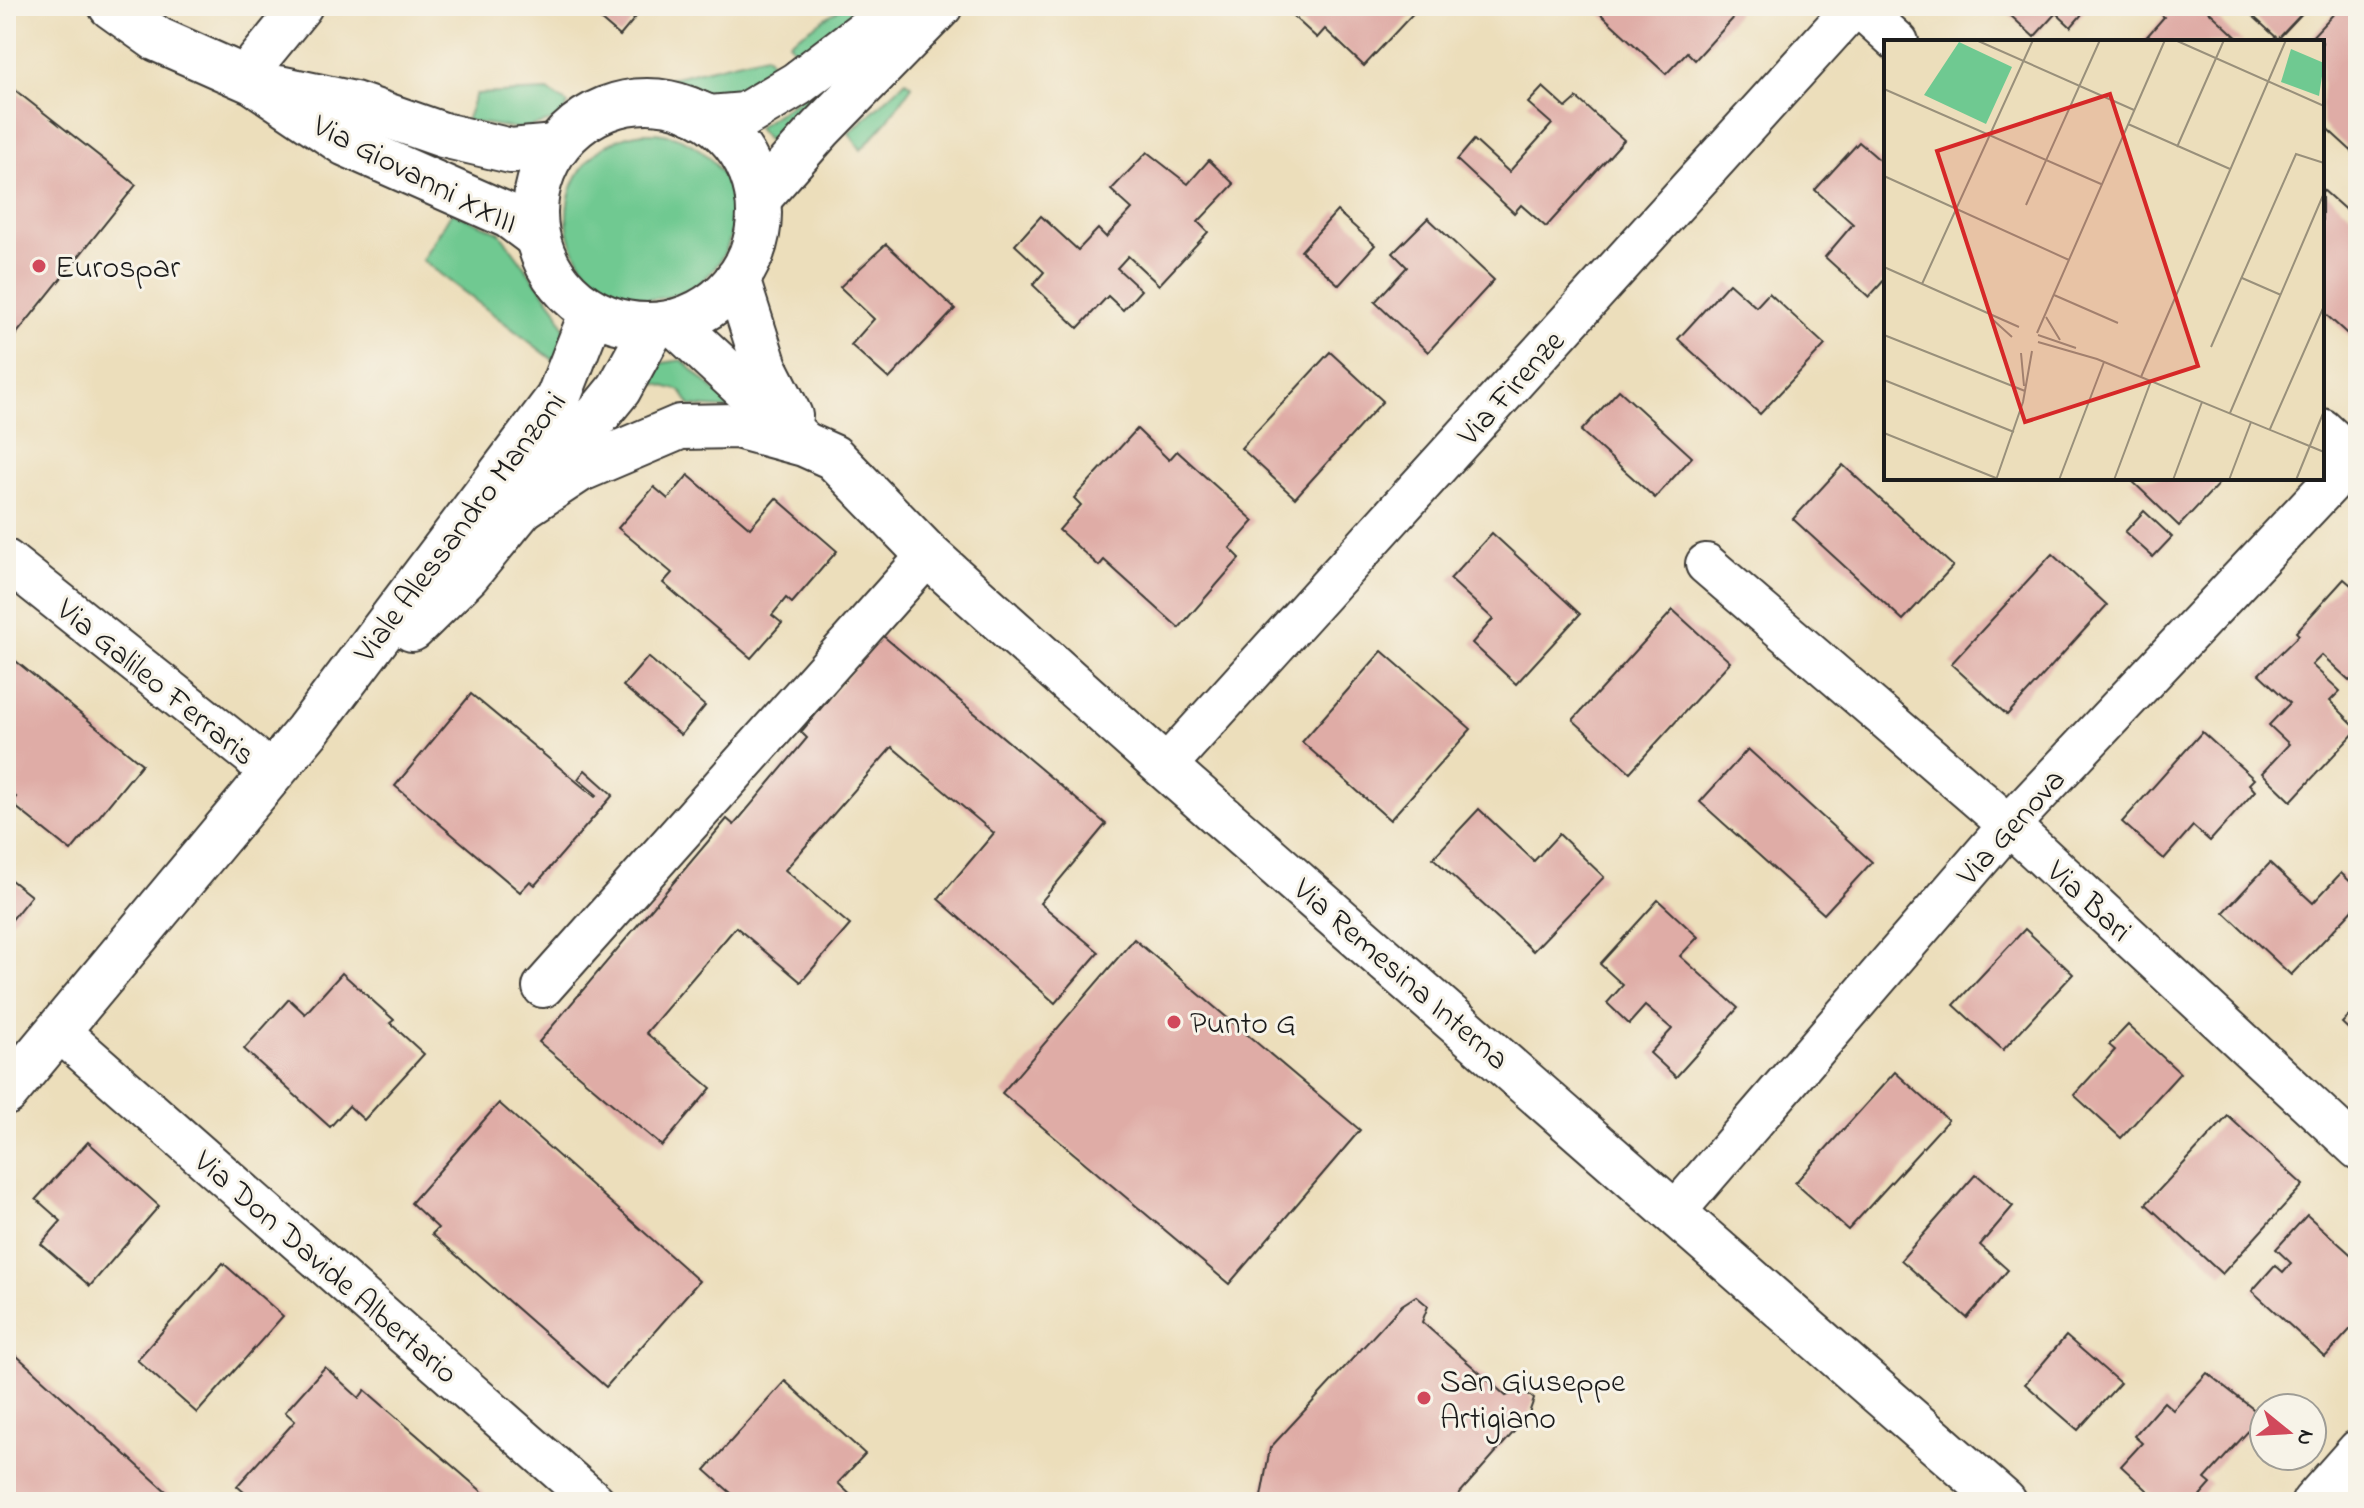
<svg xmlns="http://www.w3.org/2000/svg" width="2364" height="1508" font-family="'Indie Flower',sans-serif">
	<rect width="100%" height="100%" fill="#f7f3e8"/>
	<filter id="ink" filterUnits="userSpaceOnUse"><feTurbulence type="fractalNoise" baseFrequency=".0125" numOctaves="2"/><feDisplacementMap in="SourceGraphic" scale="16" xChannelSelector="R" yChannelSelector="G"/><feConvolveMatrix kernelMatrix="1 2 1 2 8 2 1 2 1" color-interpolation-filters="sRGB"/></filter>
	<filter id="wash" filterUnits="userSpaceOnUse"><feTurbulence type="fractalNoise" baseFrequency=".006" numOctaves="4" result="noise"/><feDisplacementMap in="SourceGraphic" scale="32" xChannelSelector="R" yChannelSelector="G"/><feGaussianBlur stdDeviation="1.8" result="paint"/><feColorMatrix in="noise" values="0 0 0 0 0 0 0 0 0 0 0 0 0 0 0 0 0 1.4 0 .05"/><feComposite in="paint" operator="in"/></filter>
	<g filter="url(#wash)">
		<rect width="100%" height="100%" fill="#ecdebb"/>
		<!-- green -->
		<g fill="#6fc991" stroke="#467256" stroke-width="2">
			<path d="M844 6H856L859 13 799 57 789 42Z"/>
			<path d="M883 41 776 151 757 128Z"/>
			<path d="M766 55 778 69 742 93 709 102 654 82Z"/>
			<path d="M906 81 912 86 887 121 861 150 849 133Z"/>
			<path d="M548 91 568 104 561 119 520 129 466 121 476 94Z"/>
			<circle cx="650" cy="216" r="83"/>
			<path d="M452 212 499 232 556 309 566 333 556 362 422 260Z"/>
			<path d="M682 360 734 409 691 406 681 391 650 382 663 363Z"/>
		</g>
		<g id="blocks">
			<!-- building -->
			<g fill="#dfaca6">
				<path d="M585 6H645L620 36Z"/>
				<path d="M1282 6H1420L1364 66 1325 29 1317 38Z"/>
				<path d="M1592 6H1730L1738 13 1695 60 1687 52 1666 74Z"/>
				<path d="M2017 6H2089L2071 27 2056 13 2034 37 2009 14Z"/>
				<path d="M2152 6H2203L2242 42H2142L2164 17Z"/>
				<path d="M2242 6H2309L2278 39Z"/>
				<path d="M2341 6H2358V157L2322 124V42H2307Z"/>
				<path d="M6 83 136 185 6 347Z"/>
				<path d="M1543 87 1566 108 1577 98 1624 140 1546 227 1521 205 1514 213 1457 160 1474 140 1509 172 1552 124 1528 103Z"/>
				<path d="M1859 142 1882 162 1886 157V278L1869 297 1825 257 1853 224 1815 190Z"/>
				<path d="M1147 152 1188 184 1209 160 1234 184 1198 222 1208 232 1159 285 1128 256 1117 268 1141 290 1123 310 1108 296 1078 328 1033 285 1044 272 1015 245 1041 216 1078 250 1098 229 1106 237 1132 209 1111 190Z"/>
				<path d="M2322 189 2358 221V335L2354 340 2322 311Z"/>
				<path d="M1337 211 1375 245 1339 285 1301 251Z"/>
				<path d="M1428 218 1494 280 1428 352 1375 302 1407 267 1393 253Z"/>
				<path d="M886 244 955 309 889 379 851 345 874 319 840 287Z"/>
				<path d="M1729 283 1756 307 1769 293 1825 345 1760 414 1678 339Z"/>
				<path d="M1330 352 1383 401 1295 498 1241 448Z"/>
				<path d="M1619 390 1692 457 1655 498 1581 431Z"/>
				<path d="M1137 429 1169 460 1177 451 1254 521 1230 548 1240 558 1179 628 1104 560 1099 566 1059 530 1081 505 1074 498Z"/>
				<path d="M1843 465 1953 566 1903 620 1793 519Z"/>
				<path d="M688 475 750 528 776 498 837 551 792 603 786 598 772 615 782 623 751 658 663 583 672 573 618 528 654 487 668 499Z"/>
				<path d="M2129 478H2224L2179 526Z"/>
				<path d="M2144 511 2172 537 2153 557 2125 532Z"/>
				<path d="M1492 533 1580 614 1516 684 1472 643 1493 619 1450 579Z"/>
				<path d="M2052 554 2107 605 2007 715 1951 664Z"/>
				<path d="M2344 579 2358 591V672L2350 681 2322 655 2312 665 2340 691 2330 701 2358 729 2291 801 2262 773 2289 744 2269 725 2290 703 2259 674 2299 635 2296 632Z"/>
				<path d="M1673 610 1730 662 1630 772 1573 720Z"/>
				<path d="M882 635 1106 824 1040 903 1099 952 1055 1003 938 899 994 833 892 747 785 870 850 925 801 982 736 927 646 1033 711 1088 662 1146 539 1042 727 819 734 825 807 738 801 732Z"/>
				<path d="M1382 651 1471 729 1390 820 1302 742Z"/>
				<path d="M6 653 142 764 71 851 11 803 16 797 6 788Z"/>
				<path d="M648 657 705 706 681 735 623 686Z"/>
				<path d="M471 694 595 797 597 795 578 779 585 770 613 795 535 885 530 881 520 892 395 786Z"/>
				<path d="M2202 732 2254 779 2249 784 2255 791 2210 841 2193 826 2164 859 2122 822Z"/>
				<path d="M1748 749 1872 862 1824 914 1700 802Z"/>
				<path d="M1479 809 1534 861 1559 834 1604 877 1533 951 1433 858Z"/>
				<path d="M2270 863 2313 903 2341 873 2358 889V904L2291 975 2224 912Z"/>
				<path d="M6 876 31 896 6 927Z"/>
				<path d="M1658 900 1698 937 1680 956 1738 1008 1676 1077 1650 1053 1672 1029 1645 1006 1629 1024 1607 1003 1623 985 1600 964Z"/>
				<path d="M2025 929 2073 974 2003 1050 1954 1005Z"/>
				<path d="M1134 939 1360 1130 1229 1284 1002 1093Z"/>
				<path d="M342 973 394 1020 390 1023 424 1054 364 1120 349 1106 330 1127 244 1049 289 999 305 1014Z"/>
				<path d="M2358 1006V1038L2342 1023Z"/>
				<path d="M2128 1025 2180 1073 2121 1138 2074 1095 2115 1050 2109 1045Z"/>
				<path d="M1895 1072 1948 1120 1848 1230 1795 1183Z"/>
				<path d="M499 1103 699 1281 606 1387 432 1234 438 1228 411 1203Z"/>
				<path d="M2228 1116 2303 1185 2222 1274 2146 1204Z"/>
				<path d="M88 1142 159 1206 90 1286 41 1244 61 1221 36 1199Z"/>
				<path d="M1976 1174 2013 1206 1980 1245 2008 1270 1967 1318 1901 1260Z"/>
				<path d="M2307 1215 2358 1261V1321L2325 1357 2252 1291 2275 1265 2283 1272 2291 1263 2276 1249Z"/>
				<path d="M223 1263 283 1316 197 1413 137 1360Z"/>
				<path d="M1416 1296 1428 1306 1422 1322 1506 1396 1522 1389 1534 1399 1528 1416 1452 1502H1260L1270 1448 1402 1305Z"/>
				<path d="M2066 1336 2120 1383 2078 1430 2025 1384Z"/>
				<path d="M6 1346 178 1502H6Z"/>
				<path d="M325 1367 359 1398 365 1390 494 1502H255L237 1486 295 1421 285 1412Z"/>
				<path d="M2207 1373 2262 1416 2205 1479 2211 1484 2195 1502H2160L2121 1466 2142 1443 2134 1436 2164 1402 2173 1410Z"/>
				<path d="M785 1381 865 1454 838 1483 858 1502H741L705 1470Z"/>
			</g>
		</g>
	</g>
	<g filter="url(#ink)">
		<use href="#blocks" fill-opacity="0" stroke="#3b3934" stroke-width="2"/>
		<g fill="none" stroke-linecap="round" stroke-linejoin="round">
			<defs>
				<g id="minor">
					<path d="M1858 6 1898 42"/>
					<path d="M244 77 302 6"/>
					<path d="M2322 429 2358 462"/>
					<path d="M6 560 251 755 269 774"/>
					<path d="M1706 564 2009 825 2358 1149"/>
					<path d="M1165 767 1855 6"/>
					<path d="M543 987 928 555"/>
					<path d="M59 1031 595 1502"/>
					<path d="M1676 1211 2009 825 2358 454"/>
					<path d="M2312 1502 2358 1450"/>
				</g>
				<g id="tertiary">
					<path d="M111 6 157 39 254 82 346 144 509 216 537 237"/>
					<path d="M279 88 354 104 443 135 511 151 555 147"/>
					<circle cx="647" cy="213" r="112"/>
					<path d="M690 110 710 118 745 115 797 84 899 6"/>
					<path d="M758 199 820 129 940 6"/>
					<path d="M737 279 765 367 790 416"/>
					<path d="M673 322 799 439"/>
					<path d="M526 505 579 470 680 427 737 426 804 444 833 457 928 555 1165 767 2004 1502"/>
					<path d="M412 629 467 575 619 389 654 325"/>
					<path d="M6 1093 307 731 558 398 592 312"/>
				</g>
			</defs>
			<!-- minor casing -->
			<use href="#minor" stroke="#3b3934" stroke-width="44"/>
			<!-- tertiary casing -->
			<use href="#tertiary" stroke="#3b3934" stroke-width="48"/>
			<!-- minor -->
			<use href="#minor" stroke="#fff" stroke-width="40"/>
			<!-- tertiary -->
			<use href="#tertiary" stroke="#fff" stroke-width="44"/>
		</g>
	</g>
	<!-- markers -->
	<g fill="#d1495b" stroke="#f7f3e8" stroke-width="3">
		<circle cx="39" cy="266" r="8"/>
		<circle cx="1174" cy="1022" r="8"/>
		<circle cx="1424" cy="1398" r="8"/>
	</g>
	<g text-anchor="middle" stroke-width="6" stroke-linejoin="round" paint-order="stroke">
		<!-- street labels -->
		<g font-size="32" fill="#1c1c1c" stroke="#f7f3e8">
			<text transform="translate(416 173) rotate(27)" y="11">Via Giovanni XXIII</text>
			<text transform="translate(1510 387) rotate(-48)" y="11">Via Firenze</text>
			<text transform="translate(459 526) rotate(-53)" y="11">Viale Alessandro Manzoni</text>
			<text transform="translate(157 681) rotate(39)" y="11">Via Galileo Ferraris</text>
			<text transform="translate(2010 826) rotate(-48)" y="11">Via Genova</text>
			<text transform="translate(2090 900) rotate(43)" y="11">Via Bari</text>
			<text transform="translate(1402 973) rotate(41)" y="11">Via Remesina Interna</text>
			<text transform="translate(327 1266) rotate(41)" y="11">Via Don Davide Albertario</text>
		</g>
		<!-- poi labels -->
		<g font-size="32" fill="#1c1c1c" stroke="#f7f3e8" text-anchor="start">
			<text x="55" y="277">Eurospar</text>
			<text x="1190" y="1033">Punto G</text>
			<text x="1440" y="1391">San Giuseppe<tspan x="1440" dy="37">Artigiano</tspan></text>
		</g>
	</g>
	<!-- overview -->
	<g transform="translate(1884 40)">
		<rect width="440" height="440" fill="#ecdebb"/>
		<path d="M75 2 128 27 102 84 40 55ZM407 9 440 23 435 56 397 42Z" fill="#6fc991"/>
		<path fill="none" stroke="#99907b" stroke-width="2" d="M92 0 250 70M291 0 440 66M0 49 217 144M244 84 346 129M293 107 340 0M0 136 185 220M142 165 216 0M0 227 135 287M358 238 397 255M38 244 149 0M170 255 234 283M162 277 176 300M107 278 128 297M153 293 281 0M0 295 141 351M154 295 192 308M154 302 213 319 440 412M327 307 412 114 440 123M137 313 140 346M257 337 402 0M0 340 130 392M346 373 440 153M386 389 440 266M0 393 112 438M112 440 139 362 148 311M175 440 220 322M230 440 267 341M289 440 318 362M345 440 367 382M412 440 440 371"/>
		<path fill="#d62828" fill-opacity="0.15" stroke="#d62828" stroke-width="4" d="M226 54 314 326 141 382 53 111Z"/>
		<rect width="440" height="440" fill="none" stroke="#1c1c1c" stroke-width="4"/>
	</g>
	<!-- margin -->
	<rect width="2364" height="1508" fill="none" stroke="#f7f3e8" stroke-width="32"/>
	<!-- north arrow -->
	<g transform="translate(2288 1432) rotate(108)"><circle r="38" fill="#f7f3e8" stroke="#9f9d96" stroke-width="2"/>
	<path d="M0-6L14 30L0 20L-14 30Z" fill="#d1495b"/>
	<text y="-12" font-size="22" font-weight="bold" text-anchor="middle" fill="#1c1c1c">N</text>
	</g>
</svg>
